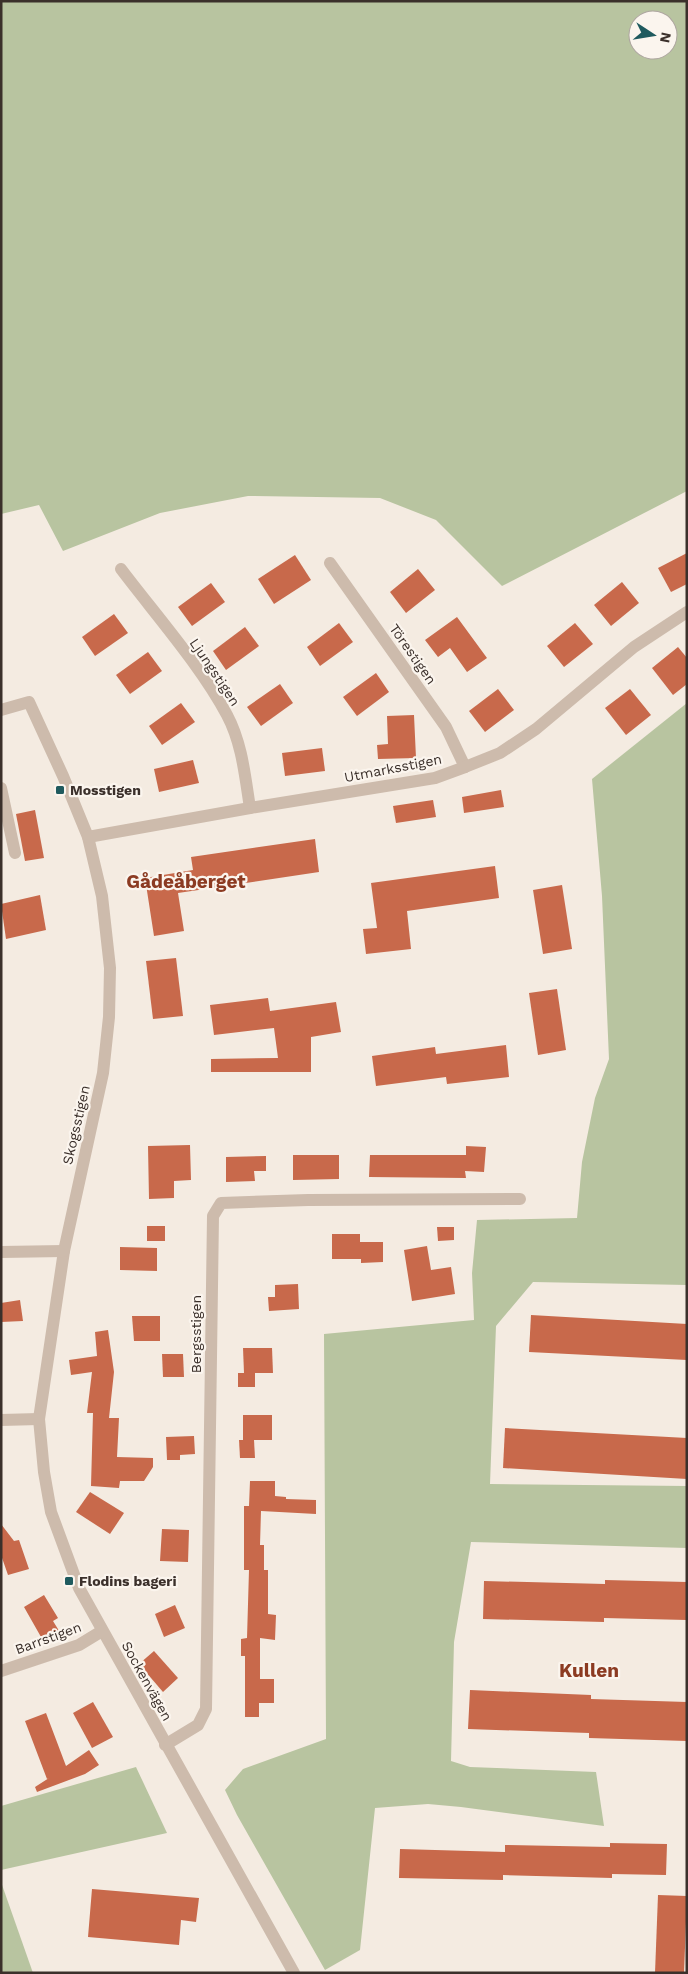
<svg xmlns="http://www.w3.org/2000/svg" width="688" height="1974" font-family="'Work Sans',sans-serif">
	<rect width="100%" height="100%" fill="#f4ebe1"/>
	<!-- green -->
	<g fill="#b8c4a0" fill-rule="evenodd">
		<path d="M1 1H687V491L502 586 436 520 380 498 248 496 160 513 63 551 39 505 1 514ZM638 20H668V50H638Z"/>
		<path d="M687 703V1285L533 1282 496 1326 490 1484 687 1486V1548L471 1542 454 1642 451 1761 470 1767 596 1772 604 1826 461 1807 428 1804 375 1808 360 1950 325 1970 237 1815 225 1790 243 1769 326 1739 324 1334 474 1320 472 1273 477 1220 577 1218 582 1162 595 1098 609 1059 602 896 592 779Z"/>
		<path d="M136 1767 167 1833 1 1870V1806Z"/>
		<path d="M1 1882 33 1973H1Z"/>
	</g>
	<!-- building -->
	<g fill="#c8694b">
		<path d="M687 553V584L671 592 658 568Z"/>
		<path d="M295 555 311 580 274 604 258 579Z"/>
		<path d="M418 569 435 590 406 613 390 592Z"/>
		<path d="M622 582 639 603 611 626 594 605Z"/>
		<path d="M211 583 225 602 192 626 178 607Z"/>
		<path d="M114 614 128 633 95 656 82 637Z"/>
		<path d="M457 617 487 658 467 672 450 648 438 657 425 640Z"/>
		<path d="M339 623 353 642 320 666 307 647Z"/>
		<path d="M575 623 593 644 564 667 547 646Z"/>
		<path d="M245 627 259 646 226 670 213 651Z"/>
		<path d="M678 647 687 658V684L673 695 652 668Z"/>
		<path d="M148 652 162 671 130 694 116 675Z"/>
		<path d="M376 673 389 692 357 716 343 697Z"/>
		<path d="M280 684 293 703 261 726 247 707Z"/>
		<path d="M498 689 514 710 485 732 469 711Z"/>
		<path d="M630 689 651 715 626 735 605 708Z"/>
		<path d="M181 703 195 722 162 745 149 726Z"/>
		<path d="M414 715 416 758 378 759 377 745 388 744 387 716Z"/>
		<path d="M322 748 325 771 285 776 282 753Z"/>
		<path d="M193 760 199 783 159 792 154 769Z"/>
		<path d="M501 790 504 807 464 813 462 797Z"/>
		<path d="M433 800 436 817 396 823 393 806Z"/>
		<path d="M35 810 44 858 25 861 16 814Z"/>
		<path d="M315 839 319 872 178 893 184 931 154 936 145 878 193 870 191 857Z"/>
		<path d="M495 866 499 898 407 911 411 949 366 954 363 929 377 928 371 883Z"/>
		<path d="M562 885 572 949 543 954 533 890Z"/>
		<path d="M40 895 46 930 6 939 1 904Z"/>
		<path d="M176 958 183 1016 153 1019 146 961Z"/>
		<path d="M557 989 566 1050 538 1055 529 993Z"/>
		<path d="M268 998 270 1011 336 1002 341 1032 311 1037V1072H211V1059L278 1058 274 1028 214 1035 210 1005Z"/>
		<path d="M506 1045 509 1077 447 1084 446 1077 376 1086 372 1056 435 1047 436 1054Z"/>
		<path d="M190 1145 191 1180 174 1181V1198L149 1199 148 1146Z"/>
		<path d="M466 1146 486 1147 484 1172 465 1171 466 1178 369 1177 370 1155H466Z"/>
		<path d="M293 1155H339V1179L293 1180Z"/>
		<path d="M266 1156V1171H254L255 1181 226 1182V1157Z"/>
		<rect x="147" y="1226" width="18" height="15"/>
		<path d="M437 1227H454V1240L438 1241Z"/>
		<path d="M332 1234H360V1242H383V1262L361 1263V1259H332Z"/>
		<path d="M427 1246 431 1270 451 1267 455 1294 412 1301 404 1250Z"/>
		<path d="M120 1247 157 1248V1271L120 1270Z"/>
		<path d="M298 1284 299 1309 269 1311 268 1297H275V1285Z"/>
		<path d="M20 1300 23 1321 1 1322V1303Z"/>
		<path d="M531 1315 687 1324V1360L529 1352Z"/>
		<path d="M132 1316H160V1341H134Z"/>
		<path d="M108 1330 114 1372 109 1418H119L117 1457 153 1458V1467L144 1481H120L119 1488 91 1486 93 1413H87L92 1372 71 1375 69 1360 97 1356 95 1332Z"/>
		<path d="M243 1348H272L273 1373H244Z"/>
		<path d="M162 1354H183L184 1377H163Z"/>
		<rect x="238" y="1373" width="17" height="14"/>
		<rect x="243" y="1415" width="29" height="25"/>
		<path d="M505 1428 687 1438V1479L503 1468Z"/>
		<path d="M194 1436 195 1454 180 1455V1460H167L166 1437Z"/>
		<path d="M239 1440H254L255 1458H240Z"/>
		<path d="M250 1481H275V1496L286 1497V1499L316 1500V1514L261 1511 260 1545H264V1570H268V1614L276 1615 275 1640 260 1638V1679H274V1703H259V1717H245V1656H241V1639L247 1638 249 1570H244V1506H249Z"/>
		<path d="M90 1492 124 1513 110 1534 76 1512Z"/>
		<path d="M1 1524 14 1541 19 1540 29 1569 8 1575 1 1555Z"/>
		<path d="M162 1529 189 1530 188 1562 160 1561Z"/>
		<path d="M605 1580 687 1582V1620L604 1618V1622L483 1619 484 1581 605 1584Z"/>
		<path d="M44 1595 58 1618 53 1621 61 1634 45 1644 24 1607Z"/>
		<path d="M175 1605 185 1628 164 1637 155 1614Z"/>
		<path d="M154 1651 178 1678 163 1692 139 1664Z"/>
		<path d="M470 1690 591 1695V1699L687 1702V1741L589 1738V1733L468 1729Z"/>
		<path d="M93 1702 113 1737 92 1748 73 1713Z"/>
		<path d="M46 1713 66 1766 89 1750 99 1765 85 1774 37 1792 35 1787 49 1778 47 1779 25 1721Z"/>
		<path d="M610 1843 667 1844 666 1875 612 1874V1878L503 1875V1880L399 1878 400 1849 505 1852V1845L610 1847Z"/>
		<path d="M92 1889 199 1898 196 1922 181 1920 179 1945 88 1937Z"/>
		<path d="M658 1895 687 1896 684 1973H655Z"/>
	</g>
	<g fill="none" stroke-linecap="round" stroke-linejoin="round">
		<!-- minor -->
		<g stroke="#cdbbac" stroke-width="12">
			<path d="M330 563 446 727 465 767"/>
			<path d="M121 569C155 614 201 666 227 715 242 743 245 776 250 808"/>
			<path d="M1 710 29 702 63 776 88 837 102 896 110 968 109 1017 103 1073 64 1251 39 1419 44 1472 51 1512 79 1588 294 1973"/>
			<path d="M1 788 15 853"/>
			<path d="M88 837 250 808 435 778 465 767 500 753 536 729 634 647 687 612"/>
			<path d="M1 1252 64 1251"/>
			<path d="M1 1420 39 1419"/>
			<path d="M1 1671 79 1645 102 1631"/>
			<path d="M165 1745 198 1725 206 1709 213 1216 221 1203 308 1200 520 1199"/>
		</g>
	</g>
	<!-- markers -->
	<g fill="#1f5a5e" stroke="#fbf5ee" stroke-width="2">
		<rect x="55" y="785" width="10" height="10" rx="2.5"/>
		<rect x="64" y="1576" width="10" height="10" rx="2.5"/>
	</g>
	<g text-anchor="middle" stroke-width="4.5" stroke-linejoin="round" paint-order="stroke">
		<!-- street labels -->
		<g font-size="14" fill="#3b302b" stroke="#fbf5ee">
			<text transform="translate(413 654) rotate(55)" y="5">Törestigen</text>
			<text transform="translate(215 672) rotate(56)" y="5">Ljungstigen</text>
			<text transform="translate(393 768) rotate(-11)" y="5">Utmarksstigen</text>
			<text transform="translate(76 1125) rotate(-77)" y="5">Skogsstigen</text>
			<text transform="translate(196 1334) rotate(-90)" y="5">Bergsstigen</text>
			<text transform="translate(48 1638) rotate(-20)" y="5">Barrstigen</text>
			<text transform="translate(147 1681) rotate(61)" y="5">Sockenvägen</text>
		</g>
		<!-- poi labels -->
		<g font-size="14" font-weight="bold" fill="#3b302b" stroke="#fbf5ee" text-anchor="start">
			<text x="70" y="795">Mosstigen</text>
			<text x="79" y="1586">Flodins bageri</text>
		</g>
		<!-- district labels -->
		<g font-size="19" font-weight="bold" fill="#8c3b22" stroke="#fbf5ee">
			<text x="186" y="888">Gådeåberget</text>
			<text x="589" y="1677">Kullen</text>
		</g>
	</g>
	<!-- border -->
	<rect width="688" height="1974" fill="none" stroke="#3b302b" stroke-width="5"/>
	<!-- north arrow -->
	<g transform="translate(653 35) rotate(102)"><circle r="24" fill="#fbf5ee" stroke="#aea6a0"/>
	<path d="M0-4L9 19L0 12L-9 19Z" fill="#1f5a5e"/>
	<text y="-8" font-size="14" font-weight="bold" text-anchor="middle" fill="#3b302b">N</text>
	</g>
</svg>
